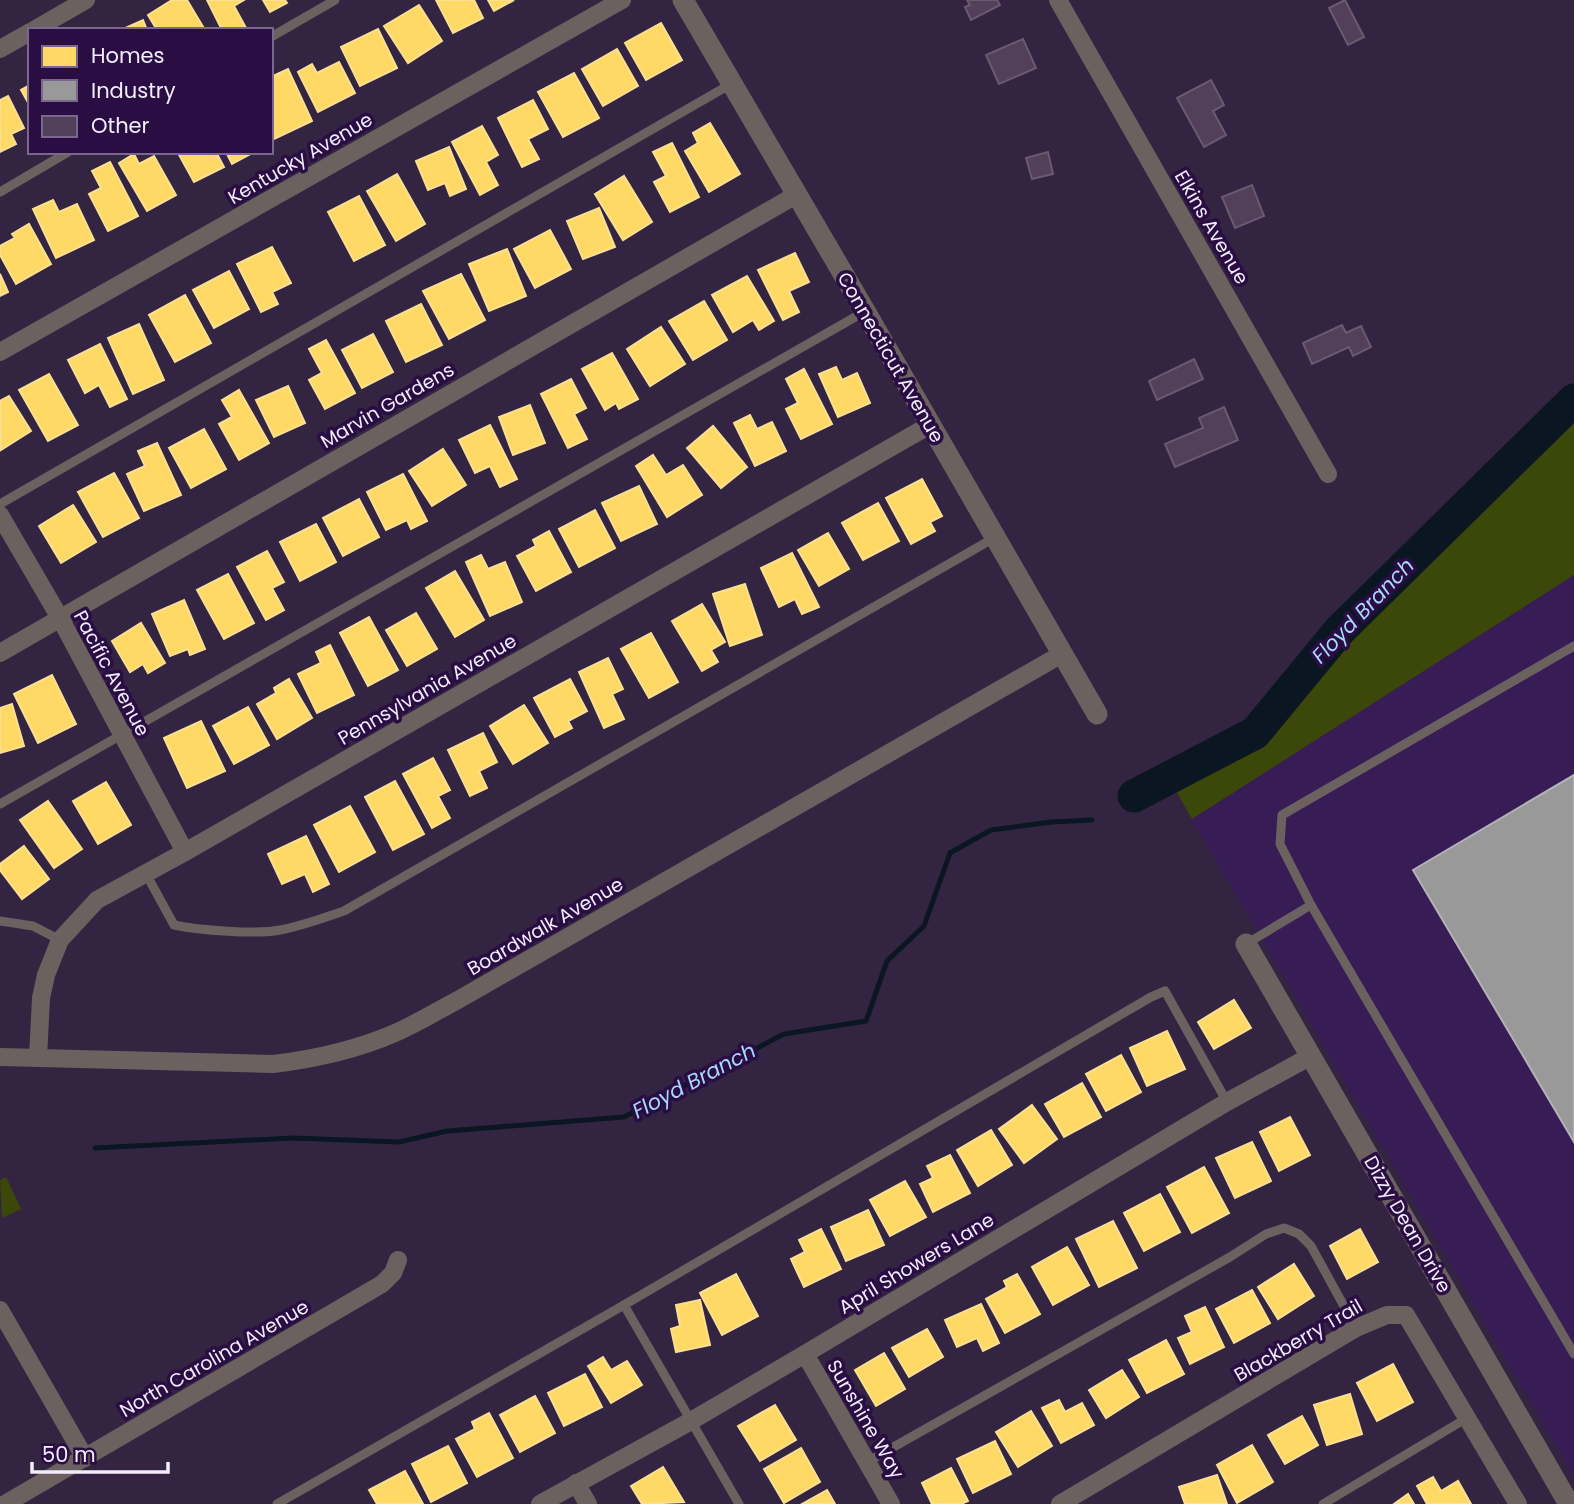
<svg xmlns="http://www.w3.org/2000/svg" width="1574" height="1504" font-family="Poppins,sans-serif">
	<rect width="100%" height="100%" fill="#332541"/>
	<!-- built -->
	<path fill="#381c55" d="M1574 575V1477L1192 819Z"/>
	<!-- green -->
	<g fill="#3b4809">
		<path d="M1574 405V575L1192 819 1167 775 1260 713 1305 666 1345 617 1413 557Z"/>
		<path d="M6 1177 21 1209 2 1218 0 1180Z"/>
	</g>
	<!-- homes -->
	<g fill="#ffd966" stroke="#fbdf93" stroke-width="2">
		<path d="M172 0H187L205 30H157L148 15Z"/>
		<path d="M207 0H244L234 6 246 28 222 30Z"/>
		<path d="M263 0H285L287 3 270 12Z"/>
		<path d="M436 0H474L483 18 453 33Z"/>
		<path d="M488 0H514L494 11Z"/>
		<path d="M419 5 442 41 408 63 384 26Z"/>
		<path d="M143 20 147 30H121Z"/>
		<path d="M661 23 682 60 646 80 625 43Z"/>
		<path d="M378 29 397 68 360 86 341 47Z"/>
		<path d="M617 49 638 86 603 106 582 69Z"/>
		<path d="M339 62 355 93 318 112 298 72 312 64 317 73Z"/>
		<path d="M288 69 312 121 272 140 271 77Z"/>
		<path d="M574 73 599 118 563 137 538 92Z"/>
		<path d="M30 85V106L21 90Z"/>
		<path d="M8 96 24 128 11 134 16 144 0 152V100Z"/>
		<path d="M533 100 548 129 528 139 539 159 522 167 498 118Z"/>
		<path d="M710 123 740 174 709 192 685 151 698 143 693 133Z"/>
		<path d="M482 126 498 155 486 162 498 185 480 195 452 142Z"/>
		<path d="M672 143 699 197 670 212 654 182 666 176 653 152Z"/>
		<path d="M449 147 466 189 450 196 445 183 428 190 416 161Z"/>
		<path d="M216 152 224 167 194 182 178 153Z"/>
		<path d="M226 152H254L232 164Z"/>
		<path d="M134 154 139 164 154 156 176 195 147 211 119 163Z"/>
		<path d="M110 162 138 216 108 231 89 194 101 188 92 171Z"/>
		<path d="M397 174 425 224 396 241 367 191Z"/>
		<path d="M624 176 652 222 623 240 595 194Z"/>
		<path d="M359 196 385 245 354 261 328 212Z"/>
		<path d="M53 200 59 212 77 204 94 240 56 258 33 209Z"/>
		<path d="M599 208 615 247 583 259 567 221Z"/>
		<path d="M29 224 51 264 16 284 0 255V246L15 238 12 234Z"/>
		<path d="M550 230 571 269 535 288 514 249Z"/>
		<path d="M272 247 291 283 272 292 278 304 261 312 237 264Z"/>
		<path d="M507 249 526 296 489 311 469 264Z"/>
		<path d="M795 253 809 282 789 291 799 312 783 320 758 270Z"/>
		<path d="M229 271 249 309 214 328 193 290Z"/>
		<path d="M0 274 8 292 0 296Z"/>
		<path d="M461 274 485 320 449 339 423 291Z"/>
		<path d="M747 276 774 321 759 330 753 320 733 332 712 295Z"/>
		<path d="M185 295 211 343 175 362 149 315Z"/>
		<path d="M704 301 727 340 693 360 669 321Z"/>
		<path d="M421 304 442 345 406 362 386 321Z"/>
		<path d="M139 324 164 380 133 394 108 338Z"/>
		<path d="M661 327 685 364 650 386 627 349Z"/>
		<path d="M373 334 393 372 362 388 342 350Z"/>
		<path d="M326 340 355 393 325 409 309 380 322 373 309 349Z"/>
		<path d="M100 344 127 399 110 407 99 385 85 393 68 360Z"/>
		<path d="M612 353 638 399 619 409 616 403 605 410 582 369Z"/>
		<path d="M836 367 842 380 857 373 870 403 838 417 819 374Z"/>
		<path d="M804 369 832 424 801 439 786 409 798 403 786 379Z"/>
		<path d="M49 374 78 425 48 441 19 390Z"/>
		<path d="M571 379 586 408 574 414 587 439 568 448 541 394Z"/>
		<path d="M288 386 305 423 274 437 256 400Z"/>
		<path d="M239 390 269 443 239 460 219 424 232 417 222 400Z"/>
		<path d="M9 396 31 431 1 450 0 401Z"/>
		<path d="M530 405 545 443 513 455 499 417Z"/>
		<path d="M750 415 757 429 772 422 786 451 755 466 734 423Z"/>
		<path d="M490 425 517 479 500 487 490 466 475 473 459 440Z"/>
		<path d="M713 426 747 467 721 488 687 448Z"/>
		<path d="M204 429 226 469 191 488 169 448Z"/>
		<path d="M157 443 181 495 144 511 127 474 145 466 138 451Z"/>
		<path d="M443 449 466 485 432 506 409 471Z"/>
		<path d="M653 455 666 475 683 465 702 495 667 517 636 466Z"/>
		<path d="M114 473 139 518 103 537 78 492Z"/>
		<path d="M403 474 427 521 411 529 407 520 386 530 367 492Z"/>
		<path d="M922 479 942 516 930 522 935 531 911 544 886 498Z"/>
		<path d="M639 486 657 524 621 541 602 503Z"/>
		<path d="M359 499 379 537 343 556 323 518Z"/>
		<path d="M878 503 899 541 863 560 842 523Z"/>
		<path d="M73 505 96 542 61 563 39 526Z"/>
		<path d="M595 510 615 548 579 567 559 529Z"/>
		<path d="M316 524 336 562 300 581 280 542Z"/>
		<path d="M549 531 571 572 536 591 517 556 536 546 533 540Z"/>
		<path d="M828 533 849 569 819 586 798 550Z"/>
		<path d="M267 551 284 582 272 588 284 610 266 620 237 567Z"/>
		<path d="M792 553 819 607 802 614 795 599 779 607 761 568Z"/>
		<path d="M481 555 488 569 505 562 522 602 490 616 466 562Z"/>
		<path d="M455 571 484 620 455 637 426 588Z"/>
		<path d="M228 574 254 623 224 639 197 590Z"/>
		<path d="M745 584 762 635 730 646 713 594Z"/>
		<path d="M184 600 205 649 190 655 188 649 170 656 152 614Z"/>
		<path d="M702 604 725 642 711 650 718 662 702 671 672 621Z"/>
		<path d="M416 613 437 649 407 666 386 630Z"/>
		<path d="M369 617 398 670 368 686 340 633Z"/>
		<path d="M141 623 165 663 148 673 143 664 130 672 112 641Z"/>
		<path d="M651 633 678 682 649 698 621 649Z"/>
		<path d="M330 645 354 695 317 713 298 674 321 663 316 652Z"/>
		<path d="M608 658 623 689 612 694 624 719 604 728 579 672Z"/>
		<path d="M52 675 76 724 38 743 14 694Z"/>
		<path d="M289 679 312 718 277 739 257 704 276 693 274 688Z"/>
		<path d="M570 679 587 711 568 721 572 728 555 737 534 698Z"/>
		<path d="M12 704 24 746 0 753V708Z"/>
		<path d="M524 705 548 743 513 764 490 726Z"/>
		<path d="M248 707 269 745 234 764 213 726Z"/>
		<path d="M201 721 225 771 187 788 164 738Z"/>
		<path d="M483 733 497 762 479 771 487 788 470 796 448 750Z"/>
		<path d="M433 758 450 790 438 796 450 818 432 828 403 774Z"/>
		<path d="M395 781 424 834 393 850 365 797Z"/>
		<path d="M106 782 131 825 98 844 73 801Z"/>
		<path d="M48 801 82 849 54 868 20 820Z"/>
		<path d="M350 806 375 852 339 872 314 825Z"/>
		<path d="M306 836 329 884 313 892 305 874 282 884 268 854Z"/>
		<path d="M24 846 49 879 22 899 0 870V864Z"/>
		<path d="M1234 1000 1251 1028 1214 1049 1198 1022Z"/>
		<path d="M1167 1031 1185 1069 1147 1086 1130 1048Z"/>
		<path d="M1121 1055 1141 1092 1106 1111 1086 1074Z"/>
		<path d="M1082 1083 1101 1117 1064 1137 1045 1104Z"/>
		<path d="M1032 1105 1057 1139 1024 1163 999 1129Z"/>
		<path d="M1290 1117 1310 1155 1279 1171 1260 1132Z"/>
		<path d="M991 1130 1012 1165 978 1186 957 1150Z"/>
		<path d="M1252 1142 1271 1181 1235 1198 1216 1158Z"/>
		<path d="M950 1155 970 1193 933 1212 920 1184 933 1178 927 1166Z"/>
		<path d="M1204 1167 1229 1213 1192 1233 1167 1187Z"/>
		<path d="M905 1181 926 1217 890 1236 870 1200Z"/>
		<path d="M1160 1194 1180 1232 1144 1251 1124 1213Z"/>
		<path d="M868 1210 884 1245 846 1261 831 1227Z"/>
		<path d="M1113 1221 1137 1268 1099 1287 1076 1239Z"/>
		<path d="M821 1229 841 1269 804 1287 791 1259 805 1252 799 1240Z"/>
		<path d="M1360 1229 1378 1262 1347 1279 1330 1246Z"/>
		<path d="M1067 1247 1089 1285 1053 1305 1032 1267Z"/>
		<path d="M1294 1264 1314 1296 1278 1319 1258 1287Z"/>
		<path d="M736 1274 758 1316 722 1335 700 1293Z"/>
		<path d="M1017 1274 1040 1314 1005 1333 986 1299 1007 1287 1004 1281Z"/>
		<path d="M1252 1290 1270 1323 1234 1343 1216 1309Z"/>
		<path d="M700 1300 710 1345 676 1352 671 1329 680 1326 676 1305Z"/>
		<path d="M981 1304 999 1343 983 1351 977 1338 957 1347 945 1320Z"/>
		<path d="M1205 1307 1224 1347 1190 1364 1178 1338 1192 1332 1185 1316Z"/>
		<path d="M927 1329 943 1357 909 1377 892 1348Z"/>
		<path d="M1166 1340 1184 1374 1147 1393 1129 1360Z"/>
		<path d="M884 1353 905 1389 876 1406 855 1370Z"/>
		<path d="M603 1357 611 1370 627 1361 642 1385 611 1403 588 1366Z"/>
		<path d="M1393 1364 1413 1402 1377 1421 1357 1383Z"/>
		<path d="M1122 1370 1139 1397 1106 1418 1089 1390Z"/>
		<path d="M585 1374 602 1407 564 1426 548 1393Z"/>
		<path d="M1350 1394 1362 1434 1327 1445 1314 1405Z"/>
		<path d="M535 1396 555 1433 520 1452 500 1415Z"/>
		<path d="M1059 1400 1065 1412 1082 1403 1094 1425 1061 1443 1042 1408Z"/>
		<path d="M775 1405 796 1440 760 1461 738 1426Z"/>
		<path d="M1031 1411 1052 1446 1018 1467 996 1432Z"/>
		<path d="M489 1413 513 1458 477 1477 456 1439 475 1429 472 1422Z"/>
		<path d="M1302 1416 1318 1445 1285 1464 1268 1435Z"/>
		<path d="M995 1441 1011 1474 973 1493 957 1459Z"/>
		<path d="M1252 1445 1273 1482 1237 1503 1217 1465Z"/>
		<path d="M448 1446 467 1483 431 1502 412 1464Z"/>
		<path d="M801 1448 820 1482 784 1503 764 1469Z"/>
		<path d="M663 1467 684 1502 642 1504 631 1486Z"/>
		<path d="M951 1468 968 1501 961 1504H932L922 1483Z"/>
		<path d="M405 1471 423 1504H377L369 1490Z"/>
		<path d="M1217 1475 1227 1504H1185L1179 1487Z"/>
		<path d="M1433 1477 1441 1491 1458 1481 1471 1504H1427L1417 1486Z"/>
		<path d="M827 1490 835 1504H802Z"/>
		<path d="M1408 1494 1414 1504H1394Z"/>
	</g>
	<!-- industry -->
	<path fill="#999" stroke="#b4b2b6" stroke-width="2" d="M1574 775V1142L1413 870Z"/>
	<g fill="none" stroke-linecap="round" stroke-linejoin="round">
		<!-- stream -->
		<path stroke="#0b1623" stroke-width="5" d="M95 1148 293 1138 399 1142 447 1131 624 1117 784 1034 866 1021 887 961 924 926 950 853 991 830 1051 822 1092 820"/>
		<!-- river -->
		<path stroke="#0b1623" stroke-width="33" d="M1134 796 1255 733 1340 630 1574 400"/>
	</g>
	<!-- building -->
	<g fill="#523f5a" stroke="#695a71" stroke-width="2">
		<path d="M967 0H997L1000 5 971 20 965 7 970 5Z"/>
		<path d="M1345 0 1364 37 1348 45 1329 8Z"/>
		<path d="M1023 39 1036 68 999 84 986 55Z"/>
		<path d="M1211 80 1224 105 1213 111 1226 135 1204 147 1177 98Z"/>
		<path d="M1048 152 1053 174 1032 179 1026 158Z"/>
		<path d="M1252 185 1264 216 1235 228 1222 197Z"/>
		<path d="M1342 325 1346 333 1361 326 1371 347 1353 356 1349 347 1312 364 1303 343Z"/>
		<path d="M1194 359 1203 379 1157 400 1149 381Z"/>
		<path d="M1224 407 1238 440 1175 467 1165 444 1203 428 1199 418Z"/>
	</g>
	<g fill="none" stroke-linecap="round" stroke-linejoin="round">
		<!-- service -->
		<g stroke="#6b6260" stroke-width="9">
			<path d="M271 37 335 0"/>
			<path d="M0 192 68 152"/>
			<path d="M0 504 731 84"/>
			<path d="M0 804 864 312"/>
			<path d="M145 872 174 925C198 930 257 935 280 930 302 926 323 918 344 911L994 538"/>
			<path d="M1311 905 1574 1354"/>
			<path d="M0 921 33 926 60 940"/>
			<path d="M1246 944 1311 905 1280 844 1282 815 1574 646"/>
			<path d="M624 1305 739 1504"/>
			<path d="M867 1462 1230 1257 1266 1234 1284 1228 1299 1234 1311 1246 1356 1328"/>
			<path d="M277 1504 624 1305 1151 997 1165 991 1227 1102"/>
			<path d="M1323 1504 1467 1418"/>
		</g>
		<!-- minor -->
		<g stroke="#6b6260" stroke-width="18">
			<path d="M1058 0 1328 474"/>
			<path d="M34 30 86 0"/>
			<path d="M0 49 30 32"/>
			<path d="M0 352 622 0"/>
			<path d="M0 515 60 618 185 852"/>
			<path d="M0 653 796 195"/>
			<path d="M0 1057 273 1064C315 1059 356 1050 395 1033 416 1024 437 1011 458 1000L1062 654"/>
			<path d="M38 1058 41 998 46 975 60 940 97 900 185 852 930 425"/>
			<path d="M0 1310 85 1458"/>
			<path d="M805 1354 891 1504"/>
			<path d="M576 1483 588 1504"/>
			<path d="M5 1504 382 1284 393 1273 398 1260"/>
			<path d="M540 1504 691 1421 805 1354 1227 1102 1311 1056"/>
			<path d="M1060 1504 1356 1328 1387 1315H1406L1518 1504"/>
		</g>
		<!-- tertiary -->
		<g stroke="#6b6260" stroke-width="21">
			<path d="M683 0 865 311 1097 714"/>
			<path d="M1246 944 1569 1504"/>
		</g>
	</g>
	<g text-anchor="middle" stroke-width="7" stroke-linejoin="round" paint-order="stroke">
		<!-- street labels -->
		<g font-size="19" fill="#f2edfb" stroke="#290d43">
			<text transform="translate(300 158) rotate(-30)" y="7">Kentucky Avenue</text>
			<text transform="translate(1212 227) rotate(60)" y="7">Elkins Avenue</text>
			<text transform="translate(891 357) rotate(60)" y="7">Connecticut Avenue</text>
			<text transform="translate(387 405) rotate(-30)" y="7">Marvin Gardens</text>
			<text transform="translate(112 673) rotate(62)" y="7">Pacific Avenue</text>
			<text transform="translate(427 689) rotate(-30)" y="7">Pennsylvania Avenue</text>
			<text transform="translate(545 926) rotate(-30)" y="7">Boardwalk Avenue</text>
			<text transform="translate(1408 1224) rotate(60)" y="7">Dizzy Dean Drive</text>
			<text transform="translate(916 1263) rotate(-31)" y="7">April Showers Lane</text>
			<text transform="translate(1298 1340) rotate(-30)" y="7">Blackberry Trail</text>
			<text transform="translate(214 1358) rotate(-30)" y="7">North Carolina Avenue</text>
			<text transform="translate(866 1419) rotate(60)" y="7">Sunshine Way</text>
		</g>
		<!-- water labels -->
		<g font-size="21" font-style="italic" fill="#a8d7fd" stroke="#290d43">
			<text transform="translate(1363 611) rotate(-46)" y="7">Floyd Branch</text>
			<text transform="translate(694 1081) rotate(-28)" y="7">Floyd Branch</text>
		</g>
	</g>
	<!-- legend -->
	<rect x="28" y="28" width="245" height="126" fill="#290d43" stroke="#79678d" stroke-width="2"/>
	<rect x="42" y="46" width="35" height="21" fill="#ffd966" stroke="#79678d" stroke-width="2"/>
	<text x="91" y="63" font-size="21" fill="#f2edfb">Homes</text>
	<rect x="42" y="80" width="35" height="21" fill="#999999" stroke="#79678d" stroke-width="2"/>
	<text x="91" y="98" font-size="21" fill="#f2edfb">Industry</text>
	<rect x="42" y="116" width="35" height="21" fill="#523f5a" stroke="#79678d" stroke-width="2"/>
	<text x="91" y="133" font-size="21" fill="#f2edfb">Other</text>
	<!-- scale -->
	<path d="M32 1462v10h136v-10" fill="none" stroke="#f2edfb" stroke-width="3.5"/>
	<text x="42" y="1462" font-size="21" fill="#f2edfb" stroke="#290d43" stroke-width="5" paint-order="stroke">50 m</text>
</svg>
